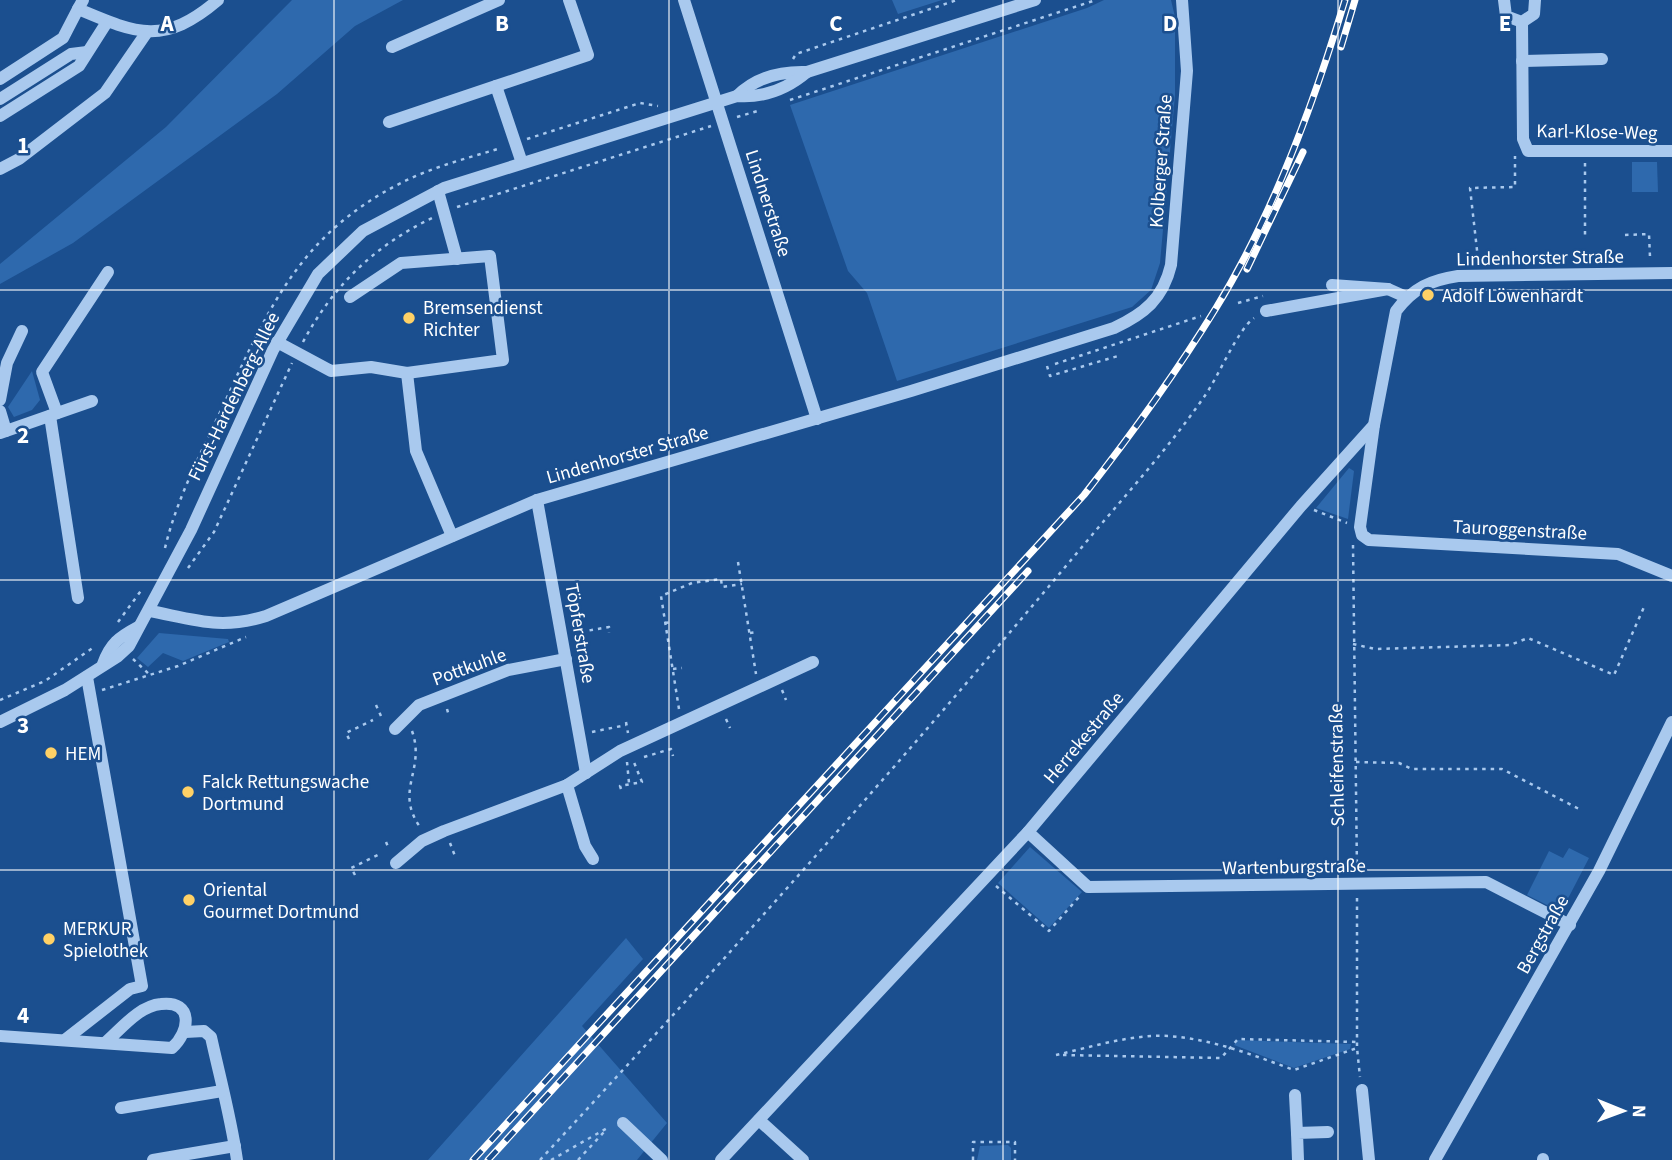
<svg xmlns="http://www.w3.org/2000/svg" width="1672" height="1160" font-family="'Source Sans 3',sans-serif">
	<rect width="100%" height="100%" fill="#1b4f8f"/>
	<!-- green -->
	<g fill="#2e69ad">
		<path d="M292 0H403L355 26 277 94 73 243 0 284V264L166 127Z"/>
		<path d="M892 0H942L898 14Z"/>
		<path d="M1104 0H1171L1175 17V95L1160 263 1151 290 1132 307 897 381 867 293 848 271 790 105 1087 8Z"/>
		<path d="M1632 162H1657L1658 192H1632Z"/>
		<path d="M32 371 40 400 32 410 14 417 8 407Z"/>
		<path d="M1349 468 1354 471 1348 519 1316 508Z"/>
		<path d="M159 633 228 639 229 642 183 661 163 653 148 667 137 658Z"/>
		<path d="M1030 847 1082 892 1049 928 998 883Z"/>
		<path d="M1569 848 1589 858 1561 912 1527 895 1549 851 1563 858Z"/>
		<path d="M626 938 643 959 582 1026 667 1123 637 1160H428Z"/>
		<path d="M1238 1040 1351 1044 1350 1049 1294 1068 1234 1045Z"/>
		<path d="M1008 1145 1011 1148V1160H977L980 1146Z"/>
	</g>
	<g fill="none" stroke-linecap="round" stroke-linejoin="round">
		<!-- path -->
		<g stroke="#a9c9ee" stroke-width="2.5" stroke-dasharray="3.5 5" stroke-linecap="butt">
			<path d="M793 59 796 54 957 0"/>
			<path d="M790 100 1096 0"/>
			<path d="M737 117 761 110"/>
			<path d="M527 139 640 103 658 106"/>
			<path d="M1585 163V235"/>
			<path d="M457 207 711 126"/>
			<path d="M1625 235 1649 234 1650 257"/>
			<path d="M1478 259 1470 188 1515 187V156"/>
			<path d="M1238 303 1263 296"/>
			<path d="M303 342C333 286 374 246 432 218"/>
			<path d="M1055 364 1201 316"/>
			<path d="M1047 366 1050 376 1118 356"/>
			<path d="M1314 510 1347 523"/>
			<path d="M1353 545 1357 871"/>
			<path d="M165 548C177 498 201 453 223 406 268 309 300 234 401 183 432 167 468 158 501 148"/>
			<path d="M738 562 756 674"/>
			<path d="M188 568 214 532 292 363"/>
			<path d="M118 622 143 588"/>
			<path d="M665 623 673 622"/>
			<path d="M750 633 758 632"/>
			<path d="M574 637 586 631 609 627V633"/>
			<path d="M1353 644 1375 649 1510 645 1528 638 1614 675 1644 607"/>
			<path d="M133 659 150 675"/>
			<path d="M673 669 682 668"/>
			<path d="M102 690 178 666 246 637"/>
			<path d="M782 690 786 700"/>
			<path d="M0 700 45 681 94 647"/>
			<path d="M376 705 381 716"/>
			<path d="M447 709 449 716"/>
			<path d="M679 709 661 596 692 583 721 579 722 587 742 584"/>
			<path d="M726 719 730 728"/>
			<path d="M626 722 628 733"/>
			<path d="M412 731C426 770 394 790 420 827"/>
			<path d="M592 732 626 725"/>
			<path d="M349 739 346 733 373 720"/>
			<path d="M644 757 671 749 673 756"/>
			<path d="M627 762 629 783"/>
			<path d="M1356 762 1399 763 1412 769H1502L1579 809"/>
			<path d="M621 789 620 786 642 782 633 760"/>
			<path d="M386 842 389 849"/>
			<path d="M450 843 455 856"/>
			<path d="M355 875 351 868 378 855"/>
			<path d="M996 886 1049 931 1079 897"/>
			<path d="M1357 898V1048L1360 1077"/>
			<path d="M1056 1055C1091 1047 1132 1034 1168 1036 1212 1039 1253 1055 1294 1070L1357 1048"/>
			<path d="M1063 1055 1221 1058 1238 1039 1357 1042"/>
			<path d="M540 1160C729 956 914 748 1092 535 1130 490 1170 446 1204 397 1218 378 1237 330 1254 318"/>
			<path d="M551 1160 609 1127"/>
			<path d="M578 1160 604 1132"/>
			<path d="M973 1160V1142H1015V1160"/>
		</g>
		<!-- minor -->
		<g stroke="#a9c9ee" stroke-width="12">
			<path d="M83 0 78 9C137 34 164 46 218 0"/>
			<path d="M684 0 817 419"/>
			<path d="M1504 0 1506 16 1522 22 1534 14 1535 0"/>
			<path d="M1522 22 1523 139 1528 151H1672"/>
			<path d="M392 47 499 0"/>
			<path d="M1522 61 1602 59"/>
			<path d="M0 79 63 38 78 9"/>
			<path d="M737 96C756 77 780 71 807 72L1035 0"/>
			<path d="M0 99 71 54 87 52"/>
			<path d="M0 116 79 66 107 22"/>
			<path d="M389 122 496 86"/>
			<path d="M522 163 496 86 588 55 569 0"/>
			<path d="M0 169 19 159 105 93 147 32"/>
			<path d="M438 191 457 259"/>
			<path d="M1332 285 1388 289 1406 297"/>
			<path d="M350 297 401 263 490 256 503 360 407 373 416 451 452 536"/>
			<path d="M1266 311 1388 289"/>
			<path d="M277 342 331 371 371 367 407 373"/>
			<path d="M0 400 7 363 22 331"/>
			<path d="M0 411 6 431"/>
			<path d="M57 413 42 372 108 272"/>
			<path d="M50 416 78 598"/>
			<path d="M1374 425 1360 527 1362 535 1369 540 1618 554 1672 576"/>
			<path d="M0 433 92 401"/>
			<path d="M537 500 586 773"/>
			<path d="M150 611C196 620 221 630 266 616L537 500 911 391 1114 328C1144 314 1163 299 1171 265L1187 71 1182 0"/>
			<path d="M103 664C110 644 119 637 138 627"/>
			<path d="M0 722 65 690 117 657 129 646 191 530 273 350 318 274 363 231 444 188 737 96C763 98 787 89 807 72"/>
			<path d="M395 729 419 705 508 670 566 659"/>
			<path d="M567 785 585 846 593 859"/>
			<path d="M1028 832 1088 887 1486 882 1570 925"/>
			<path d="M396 863 422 841 444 831 567 785 620 751 813 662"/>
			<path d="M185 1032 204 1031 211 1037C220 1078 231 1118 237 1160"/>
			<path d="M0 1036 172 1048C190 1032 194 1000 161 1004 139 1006 122 1028 106 1042"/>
			<path d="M66 1039 130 989 142 986 87 677"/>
			<path d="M1362 1090 1369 1160"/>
			<path d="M1295 1095 1297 1133"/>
			<path d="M121 1108 222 1091"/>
			<path d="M759 1120 803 1160"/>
			<path d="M623 1123 662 1160"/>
			<path d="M1543 1159V1160"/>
			<path d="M153 1160 235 1146"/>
			<path d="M721 1160 1028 832 1301 506 1374 425 1396 311C1413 288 1431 280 1458 276L1672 273"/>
			<path d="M1298 1160 1297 1133 1328 1132"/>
			<path d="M1435 1160 1599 871 1672 722"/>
		</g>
		<defs>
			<g id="rail">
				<path d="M1341 47 1355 0"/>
				<path d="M1247 269 1303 152"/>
				<path d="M473 1160 1084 495C1131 435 1176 373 1216 308 1272 217 1314 103 1345 0"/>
				<path d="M488 1160 1028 571"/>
			</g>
		</defs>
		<!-- rail casing -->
		<use href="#rail" stroke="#fff" stroke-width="7"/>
		<!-- rail -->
		<use href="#rail" stroke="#1b4f8f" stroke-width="4.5" stroke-dasharray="13" stroke-linecap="butt"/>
	</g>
	<!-- grid -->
	<path fill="none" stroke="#fff" stroke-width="2" stroke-opacity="0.55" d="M334 0V1160M669 0V1160M1003 0V1160M1338 0V1160M0 290H1672M0 580H1672M0 870H1672"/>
	<!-- markers -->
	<g fill="#ffd166" stroke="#1b4f8f" stroke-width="2.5">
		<circle cx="1428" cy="295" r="7"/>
		<circle cx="409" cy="318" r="7"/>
		<circle cx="51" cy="753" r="7"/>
		<circle cx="188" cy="792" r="7"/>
		<circle cx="189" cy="900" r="7"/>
		<circle cx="49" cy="939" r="7"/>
	</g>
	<g text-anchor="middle" stroke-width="5" stroke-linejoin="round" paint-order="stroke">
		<!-- street labels -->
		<g font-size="19" fill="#fff" stroke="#1b4f8f">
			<text transform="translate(1597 131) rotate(1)" y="7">Karl-Klose-Weg</text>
			<text transform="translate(1160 161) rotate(-86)" y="7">Kolberger Straße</text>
			<text transform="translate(769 203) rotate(72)" y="7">Lindnerstraße</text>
			<text transform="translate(1540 257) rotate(-1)" y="7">Lindenhorster Straße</text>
			<text transform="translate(233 396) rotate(-64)" y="7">Fürst-Hardenberg-Allee</text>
			<text transform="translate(627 454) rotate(-16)" y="7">Lindenhorster Straße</text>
			<text transform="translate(1520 529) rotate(3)" y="7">Tauroggenstraße</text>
			<text transform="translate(581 633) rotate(80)" y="7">Töpferstraße</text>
			<text transform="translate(469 666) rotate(-20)" y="7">Pottkuhle</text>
			<text transform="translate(1083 737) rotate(-50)" y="7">Herrekestraße</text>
			<text transform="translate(1336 765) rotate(-91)" y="7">Schleifenstraße</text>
			<text transform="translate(1294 866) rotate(-1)" y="7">Wartenburgstraße</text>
			<text transform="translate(1542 934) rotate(-61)" y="7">Bergstraße</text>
		</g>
		<!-- poi labels -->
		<g font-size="19" fill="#fff" stroke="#1b4f8f" text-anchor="start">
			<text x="1442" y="302">Adolf Löwenhardt</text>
			<text x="423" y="314">Bremsendienst<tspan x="423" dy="22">Richter</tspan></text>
			<text x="65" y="760">HEM</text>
			<text x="202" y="788">Falck Rettungswache<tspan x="202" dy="22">Dortmund</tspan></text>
			<text x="203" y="896">Oriental<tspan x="203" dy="22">Gourmet Dortmund</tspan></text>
			<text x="63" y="935">MERKUR<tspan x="63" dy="22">Spielothek</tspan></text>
		</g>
	</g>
	<g font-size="23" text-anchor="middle" font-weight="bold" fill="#fff" stroke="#1b4f8f" stroke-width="5" stroke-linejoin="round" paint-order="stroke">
		<text x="167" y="31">A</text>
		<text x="502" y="31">B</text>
		<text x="836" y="31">C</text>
		<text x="1170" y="31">D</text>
		<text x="1505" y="31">E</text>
		<text x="23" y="153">1</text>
		<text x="23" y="443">2</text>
		<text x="23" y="733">3</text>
		<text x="23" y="1023">4</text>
	</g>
	<!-- north arrow -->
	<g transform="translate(1623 1111) rotate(91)" stroke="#1b4f8f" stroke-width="5" paint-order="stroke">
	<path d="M0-5L12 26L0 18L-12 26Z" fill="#ffffff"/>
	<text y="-10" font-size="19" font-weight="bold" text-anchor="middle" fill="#ffffff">N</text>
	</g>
</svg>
